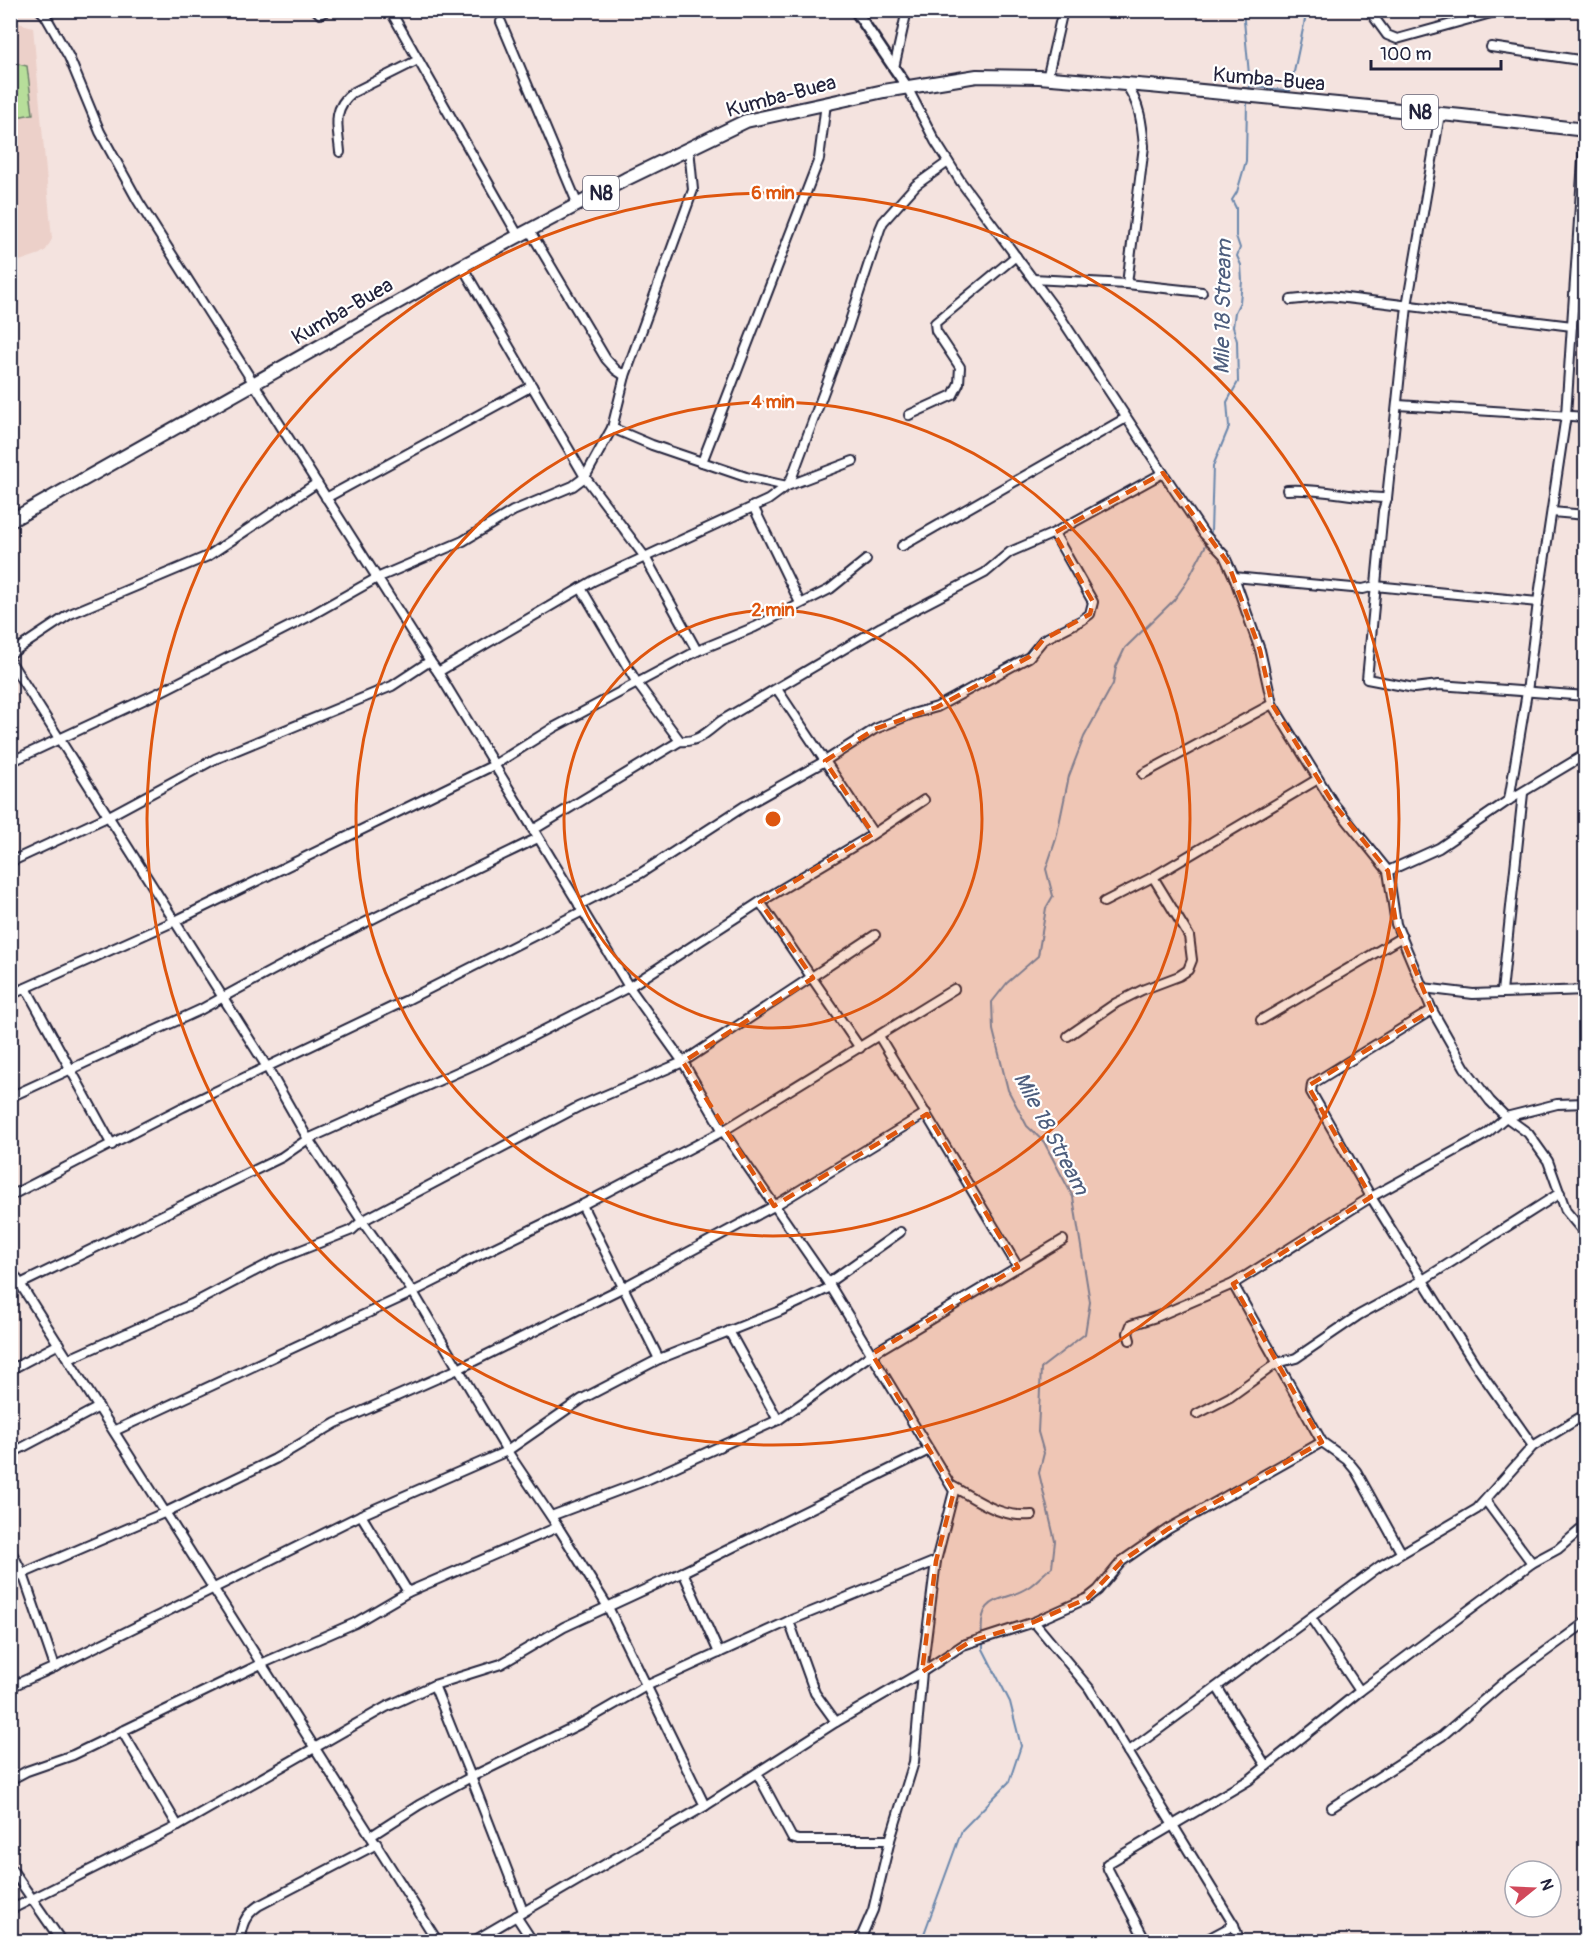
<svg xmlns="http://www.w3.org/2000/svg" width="1596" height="1952" font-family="Pangolin,sans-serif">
	<rect width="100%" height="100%" fill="#f4e3df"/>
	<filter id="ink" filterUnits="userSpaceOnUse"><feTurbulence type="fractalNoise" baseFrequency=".0167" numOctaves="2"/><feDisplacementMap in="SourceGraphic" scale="12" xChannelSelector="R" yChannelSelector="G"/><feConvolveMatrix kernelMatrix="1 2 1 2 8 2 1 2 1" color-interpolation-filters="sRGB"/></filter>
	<g filter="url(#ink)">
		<!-- built -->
		<path fill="#ecd0c9" d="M11 21 33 27 52 239 46 250 40 254 11 264Z"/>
		<!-- green -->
		<path fill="#b7de9a" stroke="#6c806a" stroke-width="1.5" d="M10 62 27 66 33 114 11 118Z"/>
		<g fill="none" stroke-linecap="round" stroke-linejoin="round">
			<!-- stream -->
			<g stroke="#6b87ac" stroke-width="2">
				<path d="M1243 10 1250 85"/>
				<path d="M1249 92 1250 85 1290 91 1307 10"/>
				<path d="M1209 537 1211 532 1213 466 1229 427 1227 402 1238 382 1237 341 1233 327 1235 312 1240 302 1242 281 1241 265 1237 256 1240 248 1236 236V208L1232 200 1237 192 1246 161 1247 101"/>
				<path d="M982 1636C978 1592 1005 1604 1030 1586 1037 1581 1044 1573 1052 1567L1055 1541 1039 1473 1044 1453 1038 1432 1041 1368 1085 1334 1090 1302 1073 1197 1044 1142 1027 1126 1008 1090 993 1030 992 1002 1007 983 1038 956 1046 908 1053 896 1046 869 1056 839 1069 776 1084 737 1113 684 1116 667 1125 648 1174 600 1186 583 1207 543"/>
				<path d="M921 1942 962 1830 1009 1782 1021 1746 1010 1702 983 1649V1642"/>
			</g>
			<defs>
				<g id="minor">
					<path d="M40 10 45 15 69 57 100 132 138 201 430 661 438 672 629 987 683 1062 723 1131 831 1287 954 1491 936 1561 922 1672 914 1762 890 1840 873 1910 859 1942"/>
					<path d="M316 10 320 14 328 10"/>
					<path d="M390 10 519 237"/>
					<path d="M1371 13 1387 35 1397 39 1502 10"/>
					<path d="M501 22 578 205"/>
					<path d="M1491 47 1586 61"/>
					<path d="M894 68 907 10"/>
					<path d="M1047 79 1063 10"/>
					<path d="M1126 85C1140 103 1142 124 1144 146L1127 284"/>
					<path d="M907 87 935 141 961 182 1055 309 1163 473 1204 534 1224 555 1234 577 1260 650 1272 704 1333 803 1388 871"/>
					<path d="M1440 114 1407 306 1387 498 1383 511 1367 679 1414 688 1439 685 1586 696"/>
					<path d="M340 152C338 128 331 110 352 93L418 60"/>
					<path d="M530 231 606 359 616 370 625 376"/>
					<path d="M462 266 585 477 645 557 697 651"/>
					<path d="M1033 279 1127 284 1202 292"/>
					<path d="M1291 300 1330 296 1572 326"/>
					<path d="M1398 405 1586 417"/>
					<path d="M909 415 953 395 959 383 960 367 936 331 935 323 1016 256"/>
					<path d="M612 428 652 445 746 477 787 486 853 461"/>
					<path d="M702 462 819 159 826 103"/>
					<path d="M1287 490C1322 488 1353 498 1387 498"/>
					<path d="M326 498 532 386"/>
					<path d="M753 506 800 603"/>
					<path d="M1552 512 1586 515"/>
					<path d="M902 546 1126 418"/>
					<path d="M1234 577 1363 589 1375 586 1538 602"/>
					<path d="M581 588 637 683 680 741"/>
					<path d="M10 654 70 614 208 556 317 483"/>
					<path d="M10 661 267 1067 308 1139 362 1221 413 1292 507 1451 558 1527 608 1607 705 1806"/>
					<path d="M438 672 593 581 768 500 787 486 792 477 848 327 880 229 883 222 916 185 948 162"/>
					<path d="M777 689 873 833"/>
					<path d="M1586 754 1509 800 1439 848 1388 871 1396 924 1432 1010 1465 1068 1490 1101 1506 1117 1528 1133 1548 1161 1566 1211 1586 1235"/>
					<path d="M10 762 156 694 308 617 377 578 463 541 513 511 573 486 585 477 612 428 625 376 693 190 689 148"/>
					<path d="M1143 774 1272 704"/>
					<path d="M1509 800 1527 692 1538 602 1566 415 1585 130"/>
					<path d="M533 830 680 741C698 743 708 731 721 721L881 627 985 573 1010 552 1054 533 1163 473"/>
					<path d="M10 862 109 816 215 759 392 686 430 661"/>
					<path d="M760 902 860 1048"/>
					<path d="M1104 902 1153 877 1318 779"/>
					<path d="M579 905 641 873 743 807 825 761 875 729 912 714 937 707 1029 657 1043 640 1082 620 1090 614 1093 602 1054 533"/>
					<path d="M26 988 112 1145"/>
					<path d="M1423 988 1473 994 1586 990"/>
					<path d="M1502 992 1523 793"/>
					<path d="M10 995 175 921 494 765 553 728 697 651 755 627 830 589 866 560"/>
					<path d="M1432 1010 1312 1084 1311 1092 1371 1197 1475 1364 1533 1446"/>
					<path d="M1261 1020 1402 937"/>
					<path d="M879 1036 1018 1267"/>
					<path d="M1068 1036 1116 1003 1142 990 1179 976 1188 970 1192 960 1189 936 1153 877"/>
					<path d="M10 1097 200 1010C310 948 424 893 538 838"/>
					<path d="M10 1196 183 1107 405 1001 583 911"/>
					<path d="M582 1205 659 1359"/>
					<path d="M10 1268 438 1942"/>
					<path d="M828 1283 900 1232"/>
					<path d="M1233 1284 1322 1442 1347 1460 1356 1471 1401 1552"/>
					<path d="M10 1289 282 1157 308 1139 489 1058 629 987 760 902 864 840 924 800"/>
					<path d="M729 1331 778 1420"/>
					<path d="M1130 1340 1128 1333 1131 1325 1156 1317 1233 1284 1371 1197 1486 1134 1506 1117 1557 1104 1586 1103"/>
					<path d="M69 1359 192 1304 276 1260 352 1230 362 1221 578 1107 683 1062 875 935"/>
					<path d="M10 1370 59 1344"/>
					<path d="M1197 1414 1230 1397 1277 1363 1296 1358 1359 1315 1423 1280 1560 1193"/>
					<path d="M114 1431 413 1292 453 1272 465 1262 582 1205 723 1131 954 989"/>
					<path d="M10 1454 99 1407"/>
					<path d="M952 1486C979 1501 1000 1518 1032 1515"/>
					<path d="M1486 1501 1532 1563"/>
					<path d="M361 1515 408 1592"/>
					<path d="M551 1516 644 1481 778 1420 872 1354 1063 1240"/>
					<path d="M10 1549 23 1574 55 1667"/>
					<path d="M683 1572 719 1653"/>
					<path d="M10 1579 166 1512 275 1459 336 1423 458 1369 624 1287 774 1206 926 1113"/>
					<path d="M1311 1618 1360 1691"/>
					<path d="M789 1621 815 1693 836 1722"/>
					<path d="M1034 1622 1088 1598 1098 1590 1122 1561 1168 1529 1322 1442"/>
					<path d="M434 1685 471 1777 582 1723 646 1686 789 1621 936 1561"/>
					<path d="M10 1687 55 1667 361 1515 507 1451 582 1399 659 1359 780 1311 831 1287"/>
					<path d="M1217 1687 1266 1766"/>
					<path d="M122 1731 178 1826"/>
					<path d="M1128 1752 1380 1566 1477 1509 1533 1446 1586 1414"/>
					<path d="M757 1773 792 1838 798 1840H890"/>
					<path d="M10 1780 27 1771 73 1755 261 1664 355 1623 408 1592 558 1527"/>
					<path d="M1332 1807 1442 1736 1508 1679 1586 1622"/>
					<path d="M371 1836 419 1805 471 1777 523 1911"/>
					<path d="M10 1867 62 1942"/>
					<path d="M10 1910 178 1826 386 1707 434 1685 501 1664 564 1627 683 1572 929 1450"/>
					<path d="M516 1916 533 1942"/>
					<path d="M239 1942C242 1925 244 1916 258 1906L377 1844"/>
					<path d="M472 1942 705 1806 836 1722 922 1672 963 1645 1034 1622 1089 1688 1234 1925 1240 1942"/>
					<path d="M1146 1942 1108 1869 1107 1864 1249 1780 1360 1691 1532 1563 1558 1549 1586 1525"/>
					<path d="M1202 1942 1234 1925"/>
				</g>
				<path id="tertiary" d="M855 10 907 87"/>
				<path id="trunk" d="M10 521 462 266 626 179 746 121 884 91 977 76 1039 77 1150 86 1462 116 1586 130"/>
			</defs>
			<!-- minor casing -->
			<use href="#minor" stroke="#22223b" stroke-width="12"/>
			<!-- tertiary casing -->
			<use href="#tertiary" stroke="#22223b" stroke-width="14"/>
			<!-- trunk casing -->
			<use href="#trunk" stroke="#22223b" stroke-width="16"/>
			<!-- minor -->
			<use href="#minor" stroke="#fff" stroke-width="8"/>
			<!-- tertiary -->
			<use href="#tertiary" stroke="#fff" stroke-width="9"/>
			<!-- trunk -->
			<use href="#trunk" stroke="#fff" stroke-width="12"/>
		</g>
	</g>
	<!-- marked area -->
	<path fill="#de560e" fill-opacity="0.2" stroke="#de560e" stroke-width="4.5" stroke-dasharray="12 8" stroke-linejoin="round" d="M1163 473 1228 563 1260 650 1272 704 1333 803 1388 871 1396 924 1432 1010 1308 1086 1371 1197 1233 1284 1322 1442 1168 1529 1122 1561 1088 1598 1034 1622 971 1641 922 1672 936 1561 954 1491 872 1354 1018 1267 927 1114 774 1206 683 1062 813 978 760 902 873 834 825 761 875 729 937 707 1029 657 1043 640 1090 614 1093 602 1054 533Z"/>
	<!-- distance rings -->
	<g fill="none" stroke="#de560e" stroke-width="3">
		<circle cx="773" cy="819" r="209"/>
		<circle cx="773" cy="819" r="417"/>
		<circle cx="773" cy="819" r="626"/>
	</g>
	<g text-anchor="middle" stroke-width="4.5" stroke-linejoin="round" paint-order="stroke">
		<!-- shield labels -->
		<g fill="#fff" stroke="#646476" stroke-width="1.5">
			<rect x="1402" y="95" width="36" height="34" rx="4.5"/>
			<rect x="583" y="176" width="36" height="34" rx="4.5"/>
		</g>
		<g font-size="20" font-weight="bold" fill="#22223b">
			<text x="1420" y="119">N8</text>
			<text x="601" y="200">N8</text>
		</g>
		<!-- street labels -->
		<g font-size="21" fill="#22223b" stroke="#fff">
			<text transform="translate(1269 79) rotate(5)" y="7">Kumba-Buea</text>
			<text transform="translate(781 96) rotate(-15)" y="7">Kumba-Buea</text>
			<text transform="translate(342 311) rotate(-30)" y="7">Kumba-Buea</text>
		</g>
		<!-- water labels -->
		<g font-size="22" font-style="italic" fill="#4d5d7d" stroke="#fff">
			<text transform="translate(1222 307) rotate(-89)" y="8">Mile 18 Stream</text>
			<text transform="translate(1052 1133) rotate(62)" y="8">Mile 18 Stream</text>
		</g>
	</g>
	<circle cx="773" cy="819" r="9" fill="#de560e" stroke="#fff" stroke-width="3"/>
	<g font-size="18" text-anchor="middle" font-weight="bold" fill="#de560e" stroke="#fff" stroke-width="4.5" stroke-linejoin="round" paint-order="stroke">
		<text x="773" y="199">6 min</text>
		<text x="773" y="408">4 min</text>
		<text x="773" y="616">2 min</text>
	</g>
	<!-- margin -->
	<rect width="1596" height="1952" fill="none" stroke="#fff" stroke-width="36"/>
	<rect x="18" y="18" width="1560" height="1916" fill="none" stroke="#22223b" stroke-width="2" filter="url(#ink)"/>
	<!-- north arrow -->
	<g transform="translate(1533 1889) rotate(72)"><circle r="28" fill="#ffffff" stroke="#a7a7b1" stroke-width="1.5"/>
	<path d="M0-4.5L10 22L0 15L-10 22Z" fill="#d1495b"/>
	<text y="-9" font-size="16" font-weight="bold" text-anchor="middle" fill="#22223b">N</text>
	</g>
	<!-- scale -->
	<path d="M1371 60v9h130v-9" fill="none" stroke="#22223b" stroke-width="3"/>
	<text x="1380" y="60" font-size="18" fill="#22223b" stroke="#ffffff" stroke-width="4.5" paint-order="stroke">100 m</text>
</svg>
